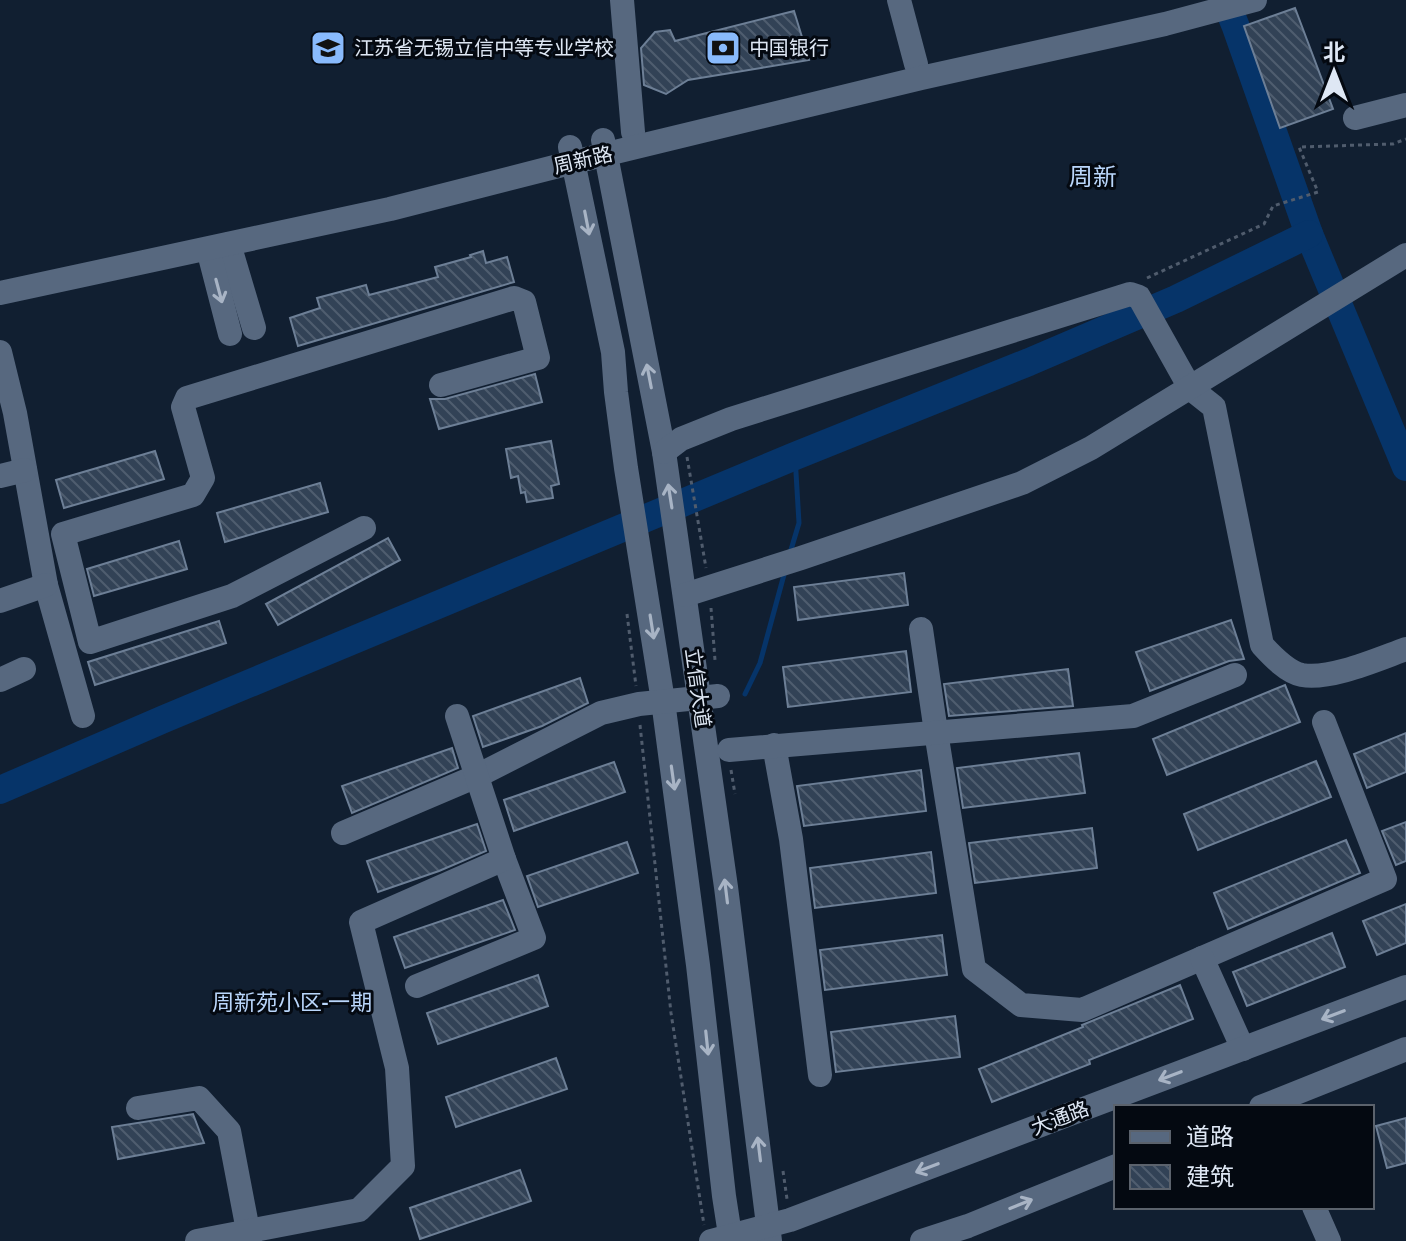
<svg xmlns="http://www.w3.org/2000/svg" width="1406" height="1241" font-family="'Archivo Narrow','Noto Sans SC',sans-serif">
	<defs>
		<pattern id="building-back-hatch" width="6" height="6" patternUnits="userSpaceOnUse" patternTransform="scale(2)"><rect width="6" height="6" fill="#324256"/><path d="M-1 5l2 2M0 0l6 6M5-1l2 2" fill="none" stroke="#4f5d6f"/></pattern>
	</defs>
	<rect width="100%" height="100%" fill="#111f31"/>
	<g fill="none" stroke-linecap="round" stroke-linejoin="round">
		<!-- stream -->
		<g stroke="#063469" stroke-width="5">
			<path d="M790 553 799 523 795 456"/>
			<path d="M745 694 760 663 785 571"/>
		</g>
		<!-- river -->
		<g stroke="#063469" stroke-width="28">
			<path d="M1225 0 1236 27 1309 234 1406 467"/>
			<path d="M0 790 164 719 795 456 1029 362 1176 299 1309 234"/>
		</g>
	</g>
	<!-- building -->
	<g fill="url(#building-back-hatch)" stroke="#6d7f96" stroke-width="2">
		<path d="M1295 8 1333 109 1280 128 1244 26Z"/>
		<path d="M794 11 809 60 688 80 666 94 644 85 641 48 655 32 670 30 675 41Z"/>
		<path d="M483 251 486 263 507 257 514 282 298 346 290 318 320 308 317 298 366 285 369 295 438 277 435 267 471 257 470 255Z"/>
		<path d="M535 374 542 402 439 429 430 399H445Z"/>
		<path d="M551 441 559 484 551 486 553 498 527 502 525 492 521 493 518 476 511 478 506 449Z"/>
		<path d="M155 451 164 479 64 508 56 480Z"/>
		<path d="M320 483 328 512 225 542 217 513Z"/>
		<path d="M388 538 400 560 278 625 266 604Z"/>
		<path d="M179 541 187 569 94 596 87 569Z"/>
		<path d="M904 573 908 605 798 620 794 587Z"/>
		<path d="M1231 620 1244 659 1229 661 1150 691 1136 652Z"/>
		<path d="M219 621 226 643 95 685 88 662Z"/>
		<path d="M906 651 911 692 788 707 783 667Z"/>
		<path d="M1068 669 1073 706 949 716 944 684Z"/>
		<path d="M580 678 588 703 542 726 483 747 473 716Z"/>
		<path d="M1285 685 1300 722 1167 775 1153 739Z"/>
		<path d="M1406 733V772L1367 788 1354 754Z"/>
		<path d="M452 748 458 768 352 813 342 786Z"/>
		<path d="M1079 753 1085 793 963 808 957 768Z"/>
		<path d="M1316 761 1331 797 1198 850 1184 814Z"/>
		<path d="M614 762 625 792 514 831 504 800Z"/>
		<path d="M921 770 926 811 804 826 797 786Z"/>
		<path d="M1406 822V861L1396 865 1382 831Z"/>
		<path d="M477 824 486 851 439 871 378 892 367 861Z"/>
		<path d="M1092 828 1097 868 975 883 969 843Z"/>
		<path d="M1346 840 1360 873 1228 929 1214 893Z"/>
		<path d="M627 842 638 873 538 907 527 876Z"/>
		<path d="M931 852 936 893 815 908 810 868Z"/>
		<path d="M503 900 515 930 405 968 394 937Z"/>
		<path d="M1406 904V943L1377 955 1363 921Z"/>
		<path d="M1332 933 1345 967 1247 1006 1233 972Z"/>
		<path d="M942 935 947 975 825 990 820 950Z"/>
		<path d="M538 975 548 1006 438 1044 427 1013Z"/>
		<path d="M1180 985 1193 1019 1089 1060 1090 1064 992 1102 979 1069 1083 1027 1082 1025Z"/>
		<path d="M955 1016 960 1057 836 1072 831 1032Z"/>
		<path d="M556 1058 567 1089 456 1127 446 1097Z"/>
		<path d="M193 1114 204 1143 118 1159 112 1127Z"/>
		<path d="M1406 1118V1163L1387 1168 1376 1126Z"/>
		<path d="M520 1170 531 1201 420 1239 410 1208Z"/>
	</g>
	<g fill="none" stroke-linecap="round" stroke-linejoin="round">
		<!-- path -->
		<g stroke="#505c6d" stroke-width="3" stroke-dasharray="4 4" stroke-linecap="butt">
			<path d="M1147 278 1264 224 1273 206 1318 192 1299 147 1393 144 1406 139"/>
			<path d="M687 457 706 568"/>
			<path d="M711 608 715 660"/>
			<path d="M627 614 636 686"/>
			<path d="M640 725 671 1013 704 1225"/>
			<path d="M731 770 735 794"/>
			<path d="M783 1171 787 1199"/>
		</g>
		<!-- minor -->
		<g stroke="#57687f" stroke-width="24">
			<path d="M622 0 633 132"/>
			<path d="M899 0 916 64"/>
			<path d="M1355 118 1406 105"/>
			<path d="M603 140 664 452 726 887 770 1241"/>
			<path d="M570 147 613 352 616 392 626 468 663 701 698 965 724 1196 731 1241"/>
			<path d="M229 244 254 328"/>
			<path d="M208 249 230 334"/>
			<path d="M0 293 390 209 574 162 921 78 1165 24 1255 0"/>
			<path d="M0 352 15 413 46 585 83 716"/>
			<path d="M664 452 681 439 731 419 1130 294 1139 297 1190 388 1214 407 1262 645C1272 656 1287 672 1302 675 1331 680 1378 659 1406 649"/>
			<path d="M0 476 25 470"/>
			<path d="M364 528 232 596 90 642 63 534 193 495 203 478 183 407 187 398 514 298 524 302 538 358 441 385"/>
			<path d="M685 595 801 558 1022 483 1091 448 1406 255"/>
			<path d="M0 601 46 585"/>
			<path d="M921 629 936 732 974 969 1021 1005 1082 1010 1385 879 1324 722"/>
			<path d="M0 680 24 669"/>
			<path d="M774 745 791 839 820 1075"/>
			<path d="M729 750 1133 716 1235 675"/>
			<path d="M343 833 477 776 601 713 639 704 718 696"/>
			<path d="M1202 958 1243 1049"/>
			<path d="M417 986 534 938 504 859"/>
			<path d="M1261 1107 1406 1049"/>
			<path d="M138 1108 199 1098 229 1131 250 1241"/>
			<path d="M1314 1207 1329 1241"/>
			<path d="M197 1241 359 1210 403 1166 397 1068 361 922 504 859 457 716"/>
			<path d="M711 1241 790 1220 1406 987"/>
			<path d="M922 1241 968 1226 1116 1166"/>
		</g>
	</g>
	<!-- one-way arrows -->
	<defs><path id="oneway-shaft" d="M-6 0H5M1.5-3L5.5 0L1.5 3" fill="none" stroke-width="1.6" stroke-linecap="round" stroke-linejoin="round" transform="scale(2)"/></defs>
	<g stroke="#a8b4c5">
		<use href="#oneway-shaft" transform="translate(587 223) rotate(79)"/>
		<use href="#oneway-shaft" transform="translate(219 291) rotate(75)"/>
		<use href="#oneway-shaft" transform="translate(649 376) rotate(-101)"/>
		<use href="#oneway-shaft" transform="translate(670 496) rotate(-99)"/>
		<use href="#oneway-shaft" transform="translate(652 627) rotate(81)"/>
		<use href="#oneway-shaft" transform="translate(673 778) rotate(82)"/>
		<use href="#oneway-shaft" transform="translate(726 891) rotate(-97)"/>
		<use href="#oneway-shaft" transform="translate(1333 1015) rotate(159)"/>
		<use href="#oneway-shaft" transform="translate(707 1043) rotate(84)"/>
		<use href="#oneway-shaft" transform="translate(1170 1076) rotate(159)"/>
		<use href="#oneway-shaft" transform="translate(759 1149) rotate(-97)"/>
		<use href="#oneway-shaft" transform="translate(927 1168) rotate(159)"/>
		<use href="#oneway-shaft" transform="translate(1021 1204) rotate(-22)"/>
	</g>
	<!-- icons -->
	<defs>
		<symbol id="school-square" viewBox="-11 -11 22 22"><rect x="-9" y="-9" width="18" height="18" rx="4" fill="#89bafc" stroke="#040911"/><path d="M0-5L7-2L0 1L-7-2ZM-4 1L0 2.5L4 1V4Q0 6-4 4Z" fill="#111"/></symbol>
		<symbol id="bank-square" viewBox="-11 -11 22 22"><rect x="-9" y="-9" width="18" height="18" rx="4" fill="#89bafc" stroke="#040911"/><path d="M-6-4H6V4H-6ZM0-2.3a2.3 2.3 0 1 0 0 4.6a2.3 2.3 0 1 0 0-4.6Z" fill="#111"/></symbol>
	</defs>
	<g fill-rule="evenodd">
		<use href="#school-square" x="308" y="28" width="40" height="40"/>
		<use href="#bank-square" x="703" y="28" width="40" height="40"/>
	</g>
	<g text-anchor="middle" stroke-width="6" stroke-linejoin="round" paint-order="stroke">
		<!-- poi labels -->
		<g font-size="20" fill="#dee7f4" stroke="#040911" text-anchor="start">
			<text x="354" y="55">江苏省无锡立信中等专业学校</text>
			<text x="749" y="55">中国银行</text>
		</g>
		<!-- street labels -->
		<g font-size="20" fill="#dee7f4" stroke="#040911">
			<text transform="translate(583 160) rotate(-13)" y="7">周新路</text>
			<text transform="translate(698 688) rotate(82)" y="7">立信大道</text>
			<text transform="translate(1060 1118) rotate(-21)" y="7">大通路</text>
		</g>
		<!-- neighbourhood labels -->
		<g font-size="22" fill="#bad6fb" stroke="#040911">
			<text x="292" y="1010">周新苑小区-一期</text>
		</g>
		<!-- quarter labels -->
		<g font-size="24" fill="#bad6fb" stroke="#040911">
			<text x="1093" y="185">周新</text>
		</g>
	</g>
	<!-- legend -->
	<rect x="1114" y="1105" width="260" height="104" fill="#040911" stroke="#5b626c" stroke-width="2"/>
	<rect x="1130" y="1131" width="40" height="12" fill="#57687f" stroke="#5b626c" stroke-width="2"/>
	<text x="1186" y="1145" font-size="24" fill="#dee7f4">道路</text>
	<rect x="1130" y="1165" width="40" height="24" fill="url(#building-back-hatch)" stroke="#5b626c" stroke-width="2"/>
	<text x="1186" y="1185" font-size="24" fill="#dee7f4">建筑</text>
	<!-- north arrow -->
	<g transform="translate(1334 72)" stroke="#040911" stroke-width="6" paint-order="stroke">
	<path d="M0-6L14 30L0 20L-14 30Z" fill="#dee7f4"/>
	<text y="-12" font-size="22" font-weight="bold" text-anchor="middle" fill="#dee7f4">北</text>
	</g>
</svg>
